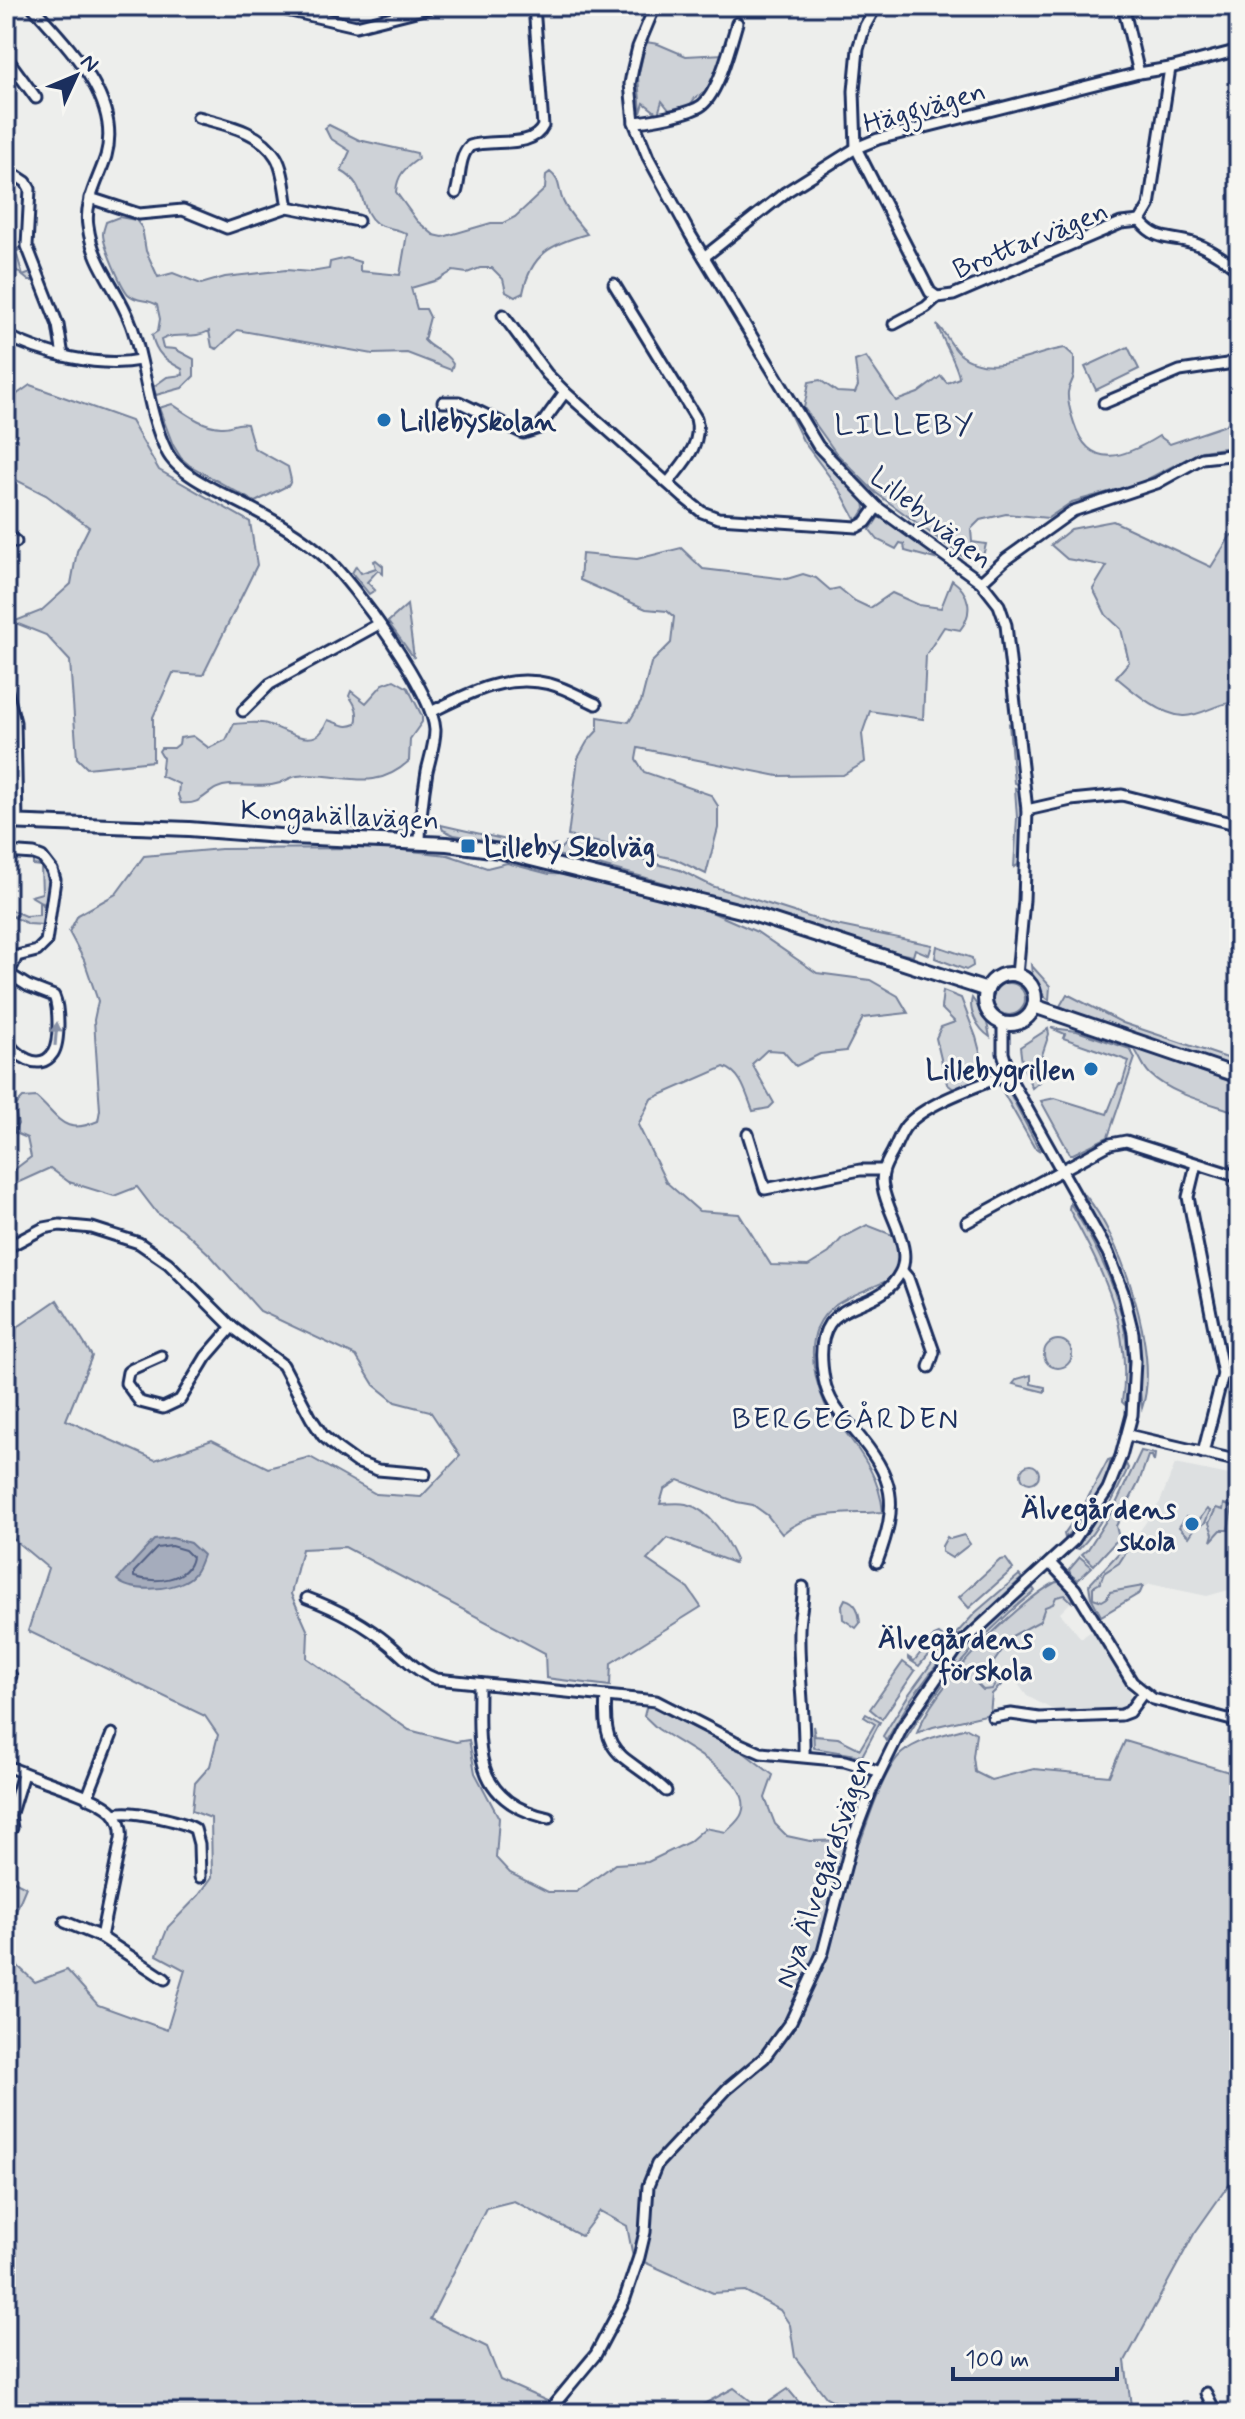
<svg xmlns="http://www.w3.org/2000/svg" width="1245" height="2419" font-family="Mynerve,sans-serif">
	<rect width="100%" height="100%" fill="#edeeec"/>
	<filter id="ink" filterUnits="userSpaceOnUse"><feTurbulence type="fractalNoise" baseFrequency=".0125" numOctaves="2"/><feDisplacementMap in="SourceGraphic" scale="16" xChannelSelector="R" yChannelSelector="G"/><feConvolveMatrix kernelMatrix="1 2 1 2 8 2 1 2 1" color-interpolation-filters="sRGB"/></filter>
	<g filter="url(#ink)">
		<!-- built -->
		<g fill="#dde0e1">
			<path d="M1175 1464 1239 1477V1583L1236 1588 1207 1596 1150 1584 1099 1614 1088 1595V1589L1120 1549 1130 1545 1160 1502Z"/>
			<path d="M1065 1587 1072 1601 1060 1613 1081 1638 1090 1632 1097 1635 1130 1691V1701L1123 1710 1057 1712 1027 1696 1012 1676 992 1694 950 1700 1001 1639Z"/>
		</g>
		<!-- green -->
		<g fill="#ced2d7" stroke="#74809a" stroke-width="2">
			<path d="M646 42 658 44 686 56 723 54 709 90 695 98 690 105 670 111 662 101 658 114 644 103 641 113 638 77Z"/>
			<path d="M329 125 359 140 417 153 418 159C405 168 397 175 396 192L417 221 434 235 443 237 491 223H503L515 217 545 189 546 175 550 172C561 180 558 190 563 201 568 213 579 224 587 234 551 244 531 254 523 293L515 297 506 292 503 279 492 268H480L467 273 453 271 438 280 411 288 417 309H426L430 317 424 340C434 352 444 349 453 364L451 370 407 353 373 354 237 330 217 349 212 347 209 331C193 340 177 331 161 340L163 348 175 349 194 359V376L182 388 156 395 153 387 167 377 183 375 182 369C165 360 156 354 152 335L158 331 160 319 157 305C148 298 137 303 128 294 121 286 103 245 103 234 103 230 105 226 106 222L119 217 136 220 142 228 146 251 158 277 173 273 201 284 225 277 286 270 311 272 329 269 330 262 347 258 360 262V271L400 275 407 234C398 228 385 229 376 223 358 209 368 185 341 171L350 151 330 138 325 128Z"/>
			<path d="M24 247 16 252 23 276 36 271 37 278 32 281H29L11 266 9 257 12 250Z"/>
			<path d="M937 325C947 334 951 347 961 355 991 379 1033 352 1065 348L1074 356C1074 362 1074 368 1074 375 1073 381 1069 386 1068 392 1067 403 1071 413 1074 423 1090 473 1127 456 1159 436L1170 444 1223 426 1239 416V446L1202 451 1138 484 1072 502 1048 518 1006 514 980 520 971 529 972 542 986 544 983 556 972 559 962 556 876 493 836 453 804 408 809 382 820 380 837 392 855 393 858 386 855 361 866 357 896 401 918 393 941 376 947 383 959 378C959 368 942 339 937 325Z"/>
			<path d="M1128 347 1139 369 1096 390 1085 367Z"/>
			<path d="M30 385 131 421 159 470 250 522 257 565 203 675 173 673 153 717V761L87 768 77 758 70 661 46 635 13 622 41 611 71 584 77 551 89 527 46 495 6 475V397H13Z"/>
			<path d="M779 391 815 451 864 500 865 509 858 520H856L841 492 803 441Z"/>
			<path d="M172 404C187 414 202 426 221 427 231 428 237 421 247 424L254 448 288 467 291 480 289 485 255 502 189 465 181 458 173 445 159 408Z"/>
			<path d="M878 518H886L930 552 935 559 905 551 904 544 900 543 896 549 878 540 870 530Z"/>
			<path d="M1113 521 1211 567 1231 535 1239 537V703C1219 700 1202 717 1183 716 1160 715 1133 691 1116 677L1129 662 1121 629 1106 615 1093 589 1107 566 1067 559 1051 545 1071 529Z"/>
			<path d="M681 548 703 569 787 579 803 574 816 578 830 590 839 588 855 601 870 608 892 593 919 605 941 608 952 580C970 593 974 612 960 630L944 627 926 655 923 719 870 711 862 734 865 762 843 775 778 776 638 748 636 759 644 772 711 795 718 806V828L706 874 675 859 568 836 578 758 587 742 598 730V717L629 722 641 702 651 663 671 643 674 617 667 611 646 609 580 580 582 554 637 559Z"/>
			<path d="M376 560 383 566V574L378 570 367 582 375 590 369 594 352 573 356 566 361 573 376 568 374 561Z"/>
			<path d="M407 605 414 658 388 622Z"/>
			<path d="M394 680 408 688 422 716V722L410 739 409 761C371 796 340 770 297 776 291 777 285 781 280 783 264 788 247 785 230 785 206 786 206 806 181 803L178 795 179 784 161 776 163 758 159 751 161 748H174L179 744 180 738 193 736 209 748 226 740 234 724C241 723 261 722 267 724 281 728 310 748 322 731 325 728 326 723 328 720 339 723 345 729 356 724 359 713 356 705 349 696L351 691 366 703 383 684Z"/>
			<path d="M1009 724 1013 726 1020 784 1014 783Z"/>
			<path d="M1015 788 1021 790 1022 842 1018 865 1014 867 1017 818Z"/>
			<path d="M358 821 409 825C396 841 370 830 352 827L353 822Z"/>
			<path d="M441 825 538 847 556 845 557 852 566 843H576L680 870 712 886 831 924 932 945 929 955 915 949 913 956 888 951C745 908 602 858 454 835L443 830Z"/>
			<path d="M383 848 448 855 487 868 507 863 549 874 585 875 700 907 757 932 817 973 870 980 898 996 908 1013 863 1018 846 1051 820 1054 796 1066 783 1051 767 1050 752 1064 774 1103 769 1108 753 1111C746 1094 742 1073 724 1067L651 1099 638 1125 666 1182 699 1211 739 1214 771 1265 808 1266 829 1253 842 1238 867 1225 895 1236 900 1261 894 1277C876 1287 848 1295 833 1307 803 1330 812 1374 825 1404 829 1413 838 1421 843 1429 863 1455 880 1479 883 1512 847 1515 810 1509 782 1534L767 1515 753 1505 737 1502 679 1480 664 1490 660 1504C668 1504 678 1502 686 1504 711 1510 726 1538 736 1560L734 1563 668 1538 647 1560 688 1588 701 1607 611 1663 610 1686 546 1678 545 1653 345 1547 302 1549 291 1594 308 1632 307 1658 409 1730 456 1742 469 1740 475 1773 499 1818 496 1858 510 1873 548 1892H576L615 1864 648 1862 689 1842 705 1828 726 1832C731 1827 740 1820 742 1813 755 1779 679 1744 658 1729 653 1725 649 1720 644 1716L647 1704 743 1752 773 1775 765 1798 775 1824 787 1836 810 1841 861 1840C869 1818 885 1767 902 1753 919 1739 946 1734 967 1728L976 1733 973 1757 975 1772 991 1780 1034 1769 1109 1776 1125 1741 1239 1775V2170L1194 2234 1125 2361 1132 2413H857L826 2397 795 2357 790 2325 780 2310 745 2291 713 2293 633 2257 627 2226 600 2211 581 2236 514 2201 486 2208 430 2319 487 2347 500 2380 547 2401 538 2413H6V2295L14 2270 6 2264V1955L35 1982 67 1970 98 2005 167 2030 185 1970 157 1955 168 1927 199 1895 212 1877 211 1818 192 1811 195 1783 210 1766 218 1735 205 1716 28 1631 48 1568 6 1533V1335L57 1300 92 1356 66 1420 155 1460 212 1440 268 1468 310 1457 376 1494 421 1497 460 1456 430 1411 395 1402 374 1385 356 1356 260 1311 211 1256 182 1229 157 1213 137 1187 114 1196 69 1182 50 1168 6 1188V1176L31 1157 27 1138 13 1132 18 1124 14 1107 23 1098 36 1097C60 1118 63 1136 98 1121L100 1110 94 1020 98 1001 84 960 69 932 78 915 116 894 144 856 221 849Z"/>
			<path d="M33 860 40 861 49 876 48 906 31 896 42 893 41 866 33 865Z"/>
			<path d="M39 902 47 908 44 925 28 924 8 914 6 908 25 916 39 915Z"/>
			<path d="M937 946 972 958 973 966 966 970 935 958Z"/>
			<path d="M1031 965 1050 986 1049 1000C1038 992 1032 979 1031 965Z"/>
			<circle cx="1009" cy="999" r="16"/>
			<path d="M943 991 961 998 976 1037 987 1078 955 1090 947 1084 936 1038 941 1027 955 1022 941 1008Z"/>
			<path d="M1067 994 1123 1023 1239 1062V1068L1074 1013 1060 1006Z"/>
			<path d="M972 998 986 1018 990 1037C978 1029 968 1011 972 998Z"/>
			<path d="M1051 1028 1077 1031 1130 1049 1135 1058 1108 1137 1073 1154H1070L1041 1101 1055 1098 1107 1114 1119 1084H1122L1129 1061 1063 1038 1065 1034Z"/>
			<path d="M1048 1029 1049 1034 1036 1073 1040 1081 1032 1088 1022 1063 1020 1047Z"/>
			<path d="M1133 1047 1239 1082V1113C1211 1103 1172 1095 1150 1074 1142 1066 1140 1056 1133 1047Z"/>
			<path d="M999 1085 1006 1086 1040 1151 1034 1147Z"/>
			<path d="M1085 1195C1121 1236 1161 1355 1142 1408 1137 1382 1142 1354 1137 1328 1129 1280 1106 1239 1084 1196Z"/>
			<path d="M1070 1203C1109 1266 1138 1329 1125 1405L1122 1402C1133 1330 1103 1270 1069 1209Z"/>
			<circle cx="1058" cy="1354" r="14"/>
			<path d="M1031 1375V1384L1045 1387V1392L1013 1384 1017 1379Z"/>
			<path d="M1141 1451 1155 1454 1154 1462 1152 1456H1148L1139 1482 1116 1526 1119 1538 1094 1565 1082 1554 1088 1549 1114 1508Z"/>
			<path d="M1111 1459C1107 1488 1085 1516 1065 1538L1064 1534 1083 1507 1108 1460Z"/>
			<path d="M1126 1464 1128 1468C1115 1496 1101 1527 1079 1549L1076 1548 1104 1506Z"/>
			<circle cx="1030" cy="1474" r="9"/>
			<path d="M1224 1504 1232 1507 1228 1530H1221L1211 1541 1213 1534 1209 1523 1216 1508 1223 1510Z"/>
			<path d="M1207 1509 1210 1511 1205 1523 1195 1528 1189 1537 1179 1527 1186 1517 1197 1523Z"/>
			<path d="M964 1535 970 1544 952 1558 942 1552V1546L947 1537 950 1539Z"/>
			<path d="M1126 1545 1130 1546 1119 1563 1104 1573 1100 1583 1093 1587V1598L1102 1601 1107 1598 1110 1592 1143 1586 1140 1593 1101 1616 1091 1597 1089 1585Z"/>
			<path d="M1080 1557 1092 1567 1078 1580 1071 1575 1069 1570Z"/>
			<path d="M1006 1559 1013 1569 969 1608 959 1597 1000 1560Z"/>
			<path d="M1019 1575 1022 1578 963 1634 954 1636 976 1612Z"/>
			<path d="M1056 1582 1063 1583 1074 1595 1072 1602 1065 1595 1056 1597 1053 1604 1045 1607 1040 1621 1012 1636 991 1666 978 1675 977 1684 983 1690 992 1689 997 1682 1001 1685 992 1694 990 1714 933 1727 917 1733C933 1688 1012 1606 1056 1582Z"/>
			<path d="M1033 1588 1035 1591C981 1634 939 1683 904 1742L898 1746C922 1688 982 1625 1033 1588Z"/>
			<path d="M845 1599C857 1602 859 1612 860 1623L856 1628 843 1619 842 1605Z"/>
			<path d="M939 1634 943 1637 919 1666 908 1659V1657L914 1661 934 1636Z"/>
			<path d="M947 1642 948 1650 911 1699 886 1741 883 1736 909 1694Z"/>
			<path d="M903 1662 915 1671 882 1719 870 1709Z"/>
			<path d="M866 1714 880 1722 862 1756 814 1748 813 1726 815 1736 838 1738 860 1749 875 1724 864 1717Z"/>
			<path d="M6 1877 26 1887 6 1935Z"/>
			<path d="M734 2388 760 2408 788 2389 808 2413H687Z"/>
		</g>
		<!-- water -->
		<path fill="#a5acbc" stroke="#6e7a96" stroke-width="2" d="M172 1538 190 1543 203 1555C199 1566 196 1576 185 1581 169 1590 131 1593 117 1580L154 1540Z"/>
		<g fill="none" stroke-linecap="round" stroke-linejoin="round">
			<!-- shore -->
			<path stroke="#526184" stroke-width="2" d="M171 1546 185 1550 192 1557C188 1582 154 1583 134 1577V1572L157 1548Z"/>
			<defs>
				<g id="street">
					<path d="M32 6C67 46 122 98 106 156 99 179 84 202 88 226 93 266 118 288 131 324 146 365 147 412 167 452 179 477 232 497 256 511 281 524 306 539 326 558 355 585 433 692 435 730 435 743 430 758 427 771 423 795 420 819 420 843"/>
					<path d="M269 6 356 26 436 6"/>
					<path d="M655 6 638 47 633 68 630 84 634 122 648 157 690 234 818 446 877 507 981 582 999 605 1006 625 1027 810 1024 900 1017 975"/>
					<path d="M876 6 865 26 858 49 854 91 856 148 930 292 937 297 953 295 1121 223 1140 221"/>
					<path d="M1123 6 1139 73"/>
					<path d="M6 57 36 98"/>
					<path d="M198 117C226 125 259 130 276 157 284 170 285 193 288 207"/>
					<path d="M634 122C650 121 690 114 702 105 719 92 731 43 737 23"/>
					<path d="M6 169 26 182 30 189 27 246 58 325 63 356"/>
					<path d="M456 193C461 178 458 157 470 146 492 138 532 150 543 126L534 6"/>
					<path d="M90 198 139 214 183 210 227 228 288 207 358 221"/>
					<path d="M1140 221 1149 206 1170 68"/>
					<path d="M1140 221C1157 242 1170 236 1193 243 1209 248 1226 260 1239 270"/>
					<path d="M704 257 786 192 856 148 878 139 1139 73 1170 68 1239 50"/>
					<path d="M614 284 696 418C703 445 683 463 668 483"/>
					<path d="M503 315 547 374 565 392"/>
					<path d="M894 324 926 307 937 297"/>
					<path d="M6 335C41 354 100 368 140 360"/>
					<path d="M443 402H459L523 433 539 428 565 392 683 497 702 512 718 518 857 527 866 522 877 507"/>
					<path d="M1104 403 1180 371 1227 364 1239 358"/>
					<path d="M6 535 16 542"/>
					<path d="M981 582 1006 559 1073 511 1157 483 1202 458 1239 454"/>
					<path d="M6 687 15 722 17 822"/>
					<path d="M243 711 270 684 379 624"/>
					<path d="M431 712C469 693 506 673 550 684 566 688 582 698 596 704"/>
					<path d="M1027 810 1071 800 1122 795 1239 825"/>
					<path d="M6 852 34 854 42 857 52 870 55 880 46 942 37 951 17 956 6 980"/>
					<path d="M6 1040C15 1054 39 1074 53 1053 60 1042 59 1007 54 996L28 986 9 974"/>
					<path d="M748 1134 765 1189 860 1170H883"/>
					<path d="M1196 1164 1188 1197 1223 1374"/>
					<path d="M967 1222 1110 1144 1126 1141 1239 1177"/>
					<path d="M6 1248 44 1228 60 1225 92 1228 139 1243 168 1263 232 1327 283 1365 311 1418 323 1436 338 1449 356 1462 378 1470 425 1474"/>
					<path d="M902 1271 908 1278 934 1352 929 1367"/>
					<path d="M161 1356 132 1369 128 1372 126 1383 140 1402 163 1408 180 1400 206 1357 232 1327"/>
					<path d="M1128 1435 1239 1461"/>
					<path d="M1203 1453 1223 1374 1239 1375"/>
					<path d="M877 1562C899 1502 896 1480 854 1430 840 1414 828 1401 824 1379 808 1288 876 1320 900 1273 908 1258 902 1242 897 1227 892 1214 885 1200 883 1187 880 1174 886 1164 892 1153 897 1144 900 1133 906 1126 925 1103 981 1085 1008 1074"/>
					<path d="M1050 1563 1075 1589 1132 1682 1153 1699 1239 1722"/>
					<path d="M803 1587C804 1602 799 1615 799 1630 798 1672 805 1714 804 1756"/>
					<path d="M307 1598C337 1609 365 1624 390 1645 405 1658 417 1672 436 1679L656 1701 734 1741 761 1753 845 1761 878 1771"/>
					<path d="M6 1678 11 1676"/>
					<path d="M479 1684C479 1748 471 1801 549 1818"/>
					<path d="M606 1696C601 1762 627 1753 666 1791"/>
					<path d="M993 1717 1011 1714 1039 1718 1121 1715 1129 1712 1143 1693"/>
					<path d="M6 1765C30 1779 103 1796 115 1815 120 1822 122 1831 121 1839L101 1937"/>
					<path d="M87 1798 112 1734"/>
					<path d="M115 1814C130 1809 182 1821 195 1829L199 1844 200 1877"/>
					<path d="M12 1828 10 1816 23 1774"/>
					<path d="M65 1922 101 1937 165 1979"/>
					<path d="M1206 2393 1216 2413"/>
					<path d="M547 2413 596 2354 624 2301 639 2257 645 2232 648 2186 657 2164 727 2089 764 2058 791 2021 823 1952 852 1841 871 1791 902 1728 959 1646 1074 1540 1108 1489 1121 1456 1132 1415 1135 1361 1133 1333 1123 1292 1108 1253 1012 1082 1003 1053V1023"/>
				</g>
				<g id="secondary">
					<path d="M6 822 189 829 292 837 447 844 499 851 749 913 987 990"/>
					<circle cx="1010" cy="999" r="25"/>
					<path d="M1034 1006 1239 1076"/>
				</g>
			</defs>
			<!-- street casing -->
			<use href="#street" stroke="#1b2f5e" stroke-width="15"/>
			<!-- secondary casing -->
			<use href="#secondary" stroke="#1b2f5e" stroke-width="18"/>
			<!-- street -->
			<use href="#street" stroke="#f6f6f2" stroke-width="9"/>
			<!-- secondary -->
			<use href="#secondary" stroke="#f6f6f2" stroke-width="12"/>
		</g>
		<!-- one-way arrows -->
		<defs><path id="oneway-solid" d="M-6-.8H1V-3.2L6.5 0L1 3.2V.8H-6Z" transform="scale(2)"/></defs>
		<use fill="#8892a8" href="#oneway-solid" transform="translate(56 1034) rotate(-85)"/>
	</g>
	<!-- markers -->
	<g fill="#1f6fb2" stroke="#f6f6f2" stroke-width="3">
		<circle cx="384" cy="420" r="8"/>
		<rect x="460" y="838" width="16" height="16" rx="4"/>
		<circle cx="1091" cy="1069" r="8"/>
		<circle cx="1192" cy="1524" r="8"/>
		<circle cx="1049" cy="1654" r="8"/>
	</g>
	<g text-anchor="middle" stroke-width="6" stroke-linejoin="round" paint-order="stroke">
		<!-- street labels -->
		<g font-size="28" fill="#1b2f5e" stroke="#f6f6f2">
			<text transform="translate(924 106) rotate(-16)" y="10">Häggvägen</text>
			<text transform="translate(1030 239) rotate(-22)" y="10">Brottarvägen</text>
			<text transform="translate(932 517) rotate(38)" y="10">Lillebyvägen</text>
			<text transform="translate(340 814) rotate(3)" y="10">Kongahällavägen</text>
			<text transform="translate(822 1872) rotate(-71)" y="10">Nya Älvegårdsvägen</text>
		</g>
		<!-- poi labels -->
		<g font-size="28" font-weight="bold" fill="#1b2f5e" stroke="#f6f6f2" text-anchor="end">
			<text x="400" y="430" text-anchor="start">Lillebyskolan</text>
			<text x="484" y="856" text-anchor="start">Lilleby Skolväg</text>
			<text x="1075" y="1079">Lillebygrillen</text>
			<text x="1176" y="1518">Älvegårdens<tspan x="1176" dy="32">skola</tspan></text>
			<text x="1033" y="1648">Älvegårdens<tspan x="1033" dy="32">förskola</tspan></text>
		</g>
		<!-- neighbourhood labels -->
		<g font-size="30" letter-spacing="2" fill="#1b2f5e" stroke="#f6f6f2">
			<text x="905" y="434">LILLEBY</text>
			<text x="846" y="1428">BERGEGÅRDEN</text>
		</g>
	</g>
	<!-- margin -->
	<rect width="1245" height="2419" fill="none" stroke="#f6f6f2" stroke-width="32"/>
	<rect x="16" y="16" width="1213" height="2387" fill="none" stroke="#1b2f5e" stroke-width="3" filter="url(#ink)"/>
	<!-- north arrow -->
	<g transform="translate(76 76) rotate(46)" stroke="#f6f6f2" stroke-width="6" paint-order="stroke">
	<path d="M0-6L14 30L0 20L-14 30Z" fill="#1b2f5e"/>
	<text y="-12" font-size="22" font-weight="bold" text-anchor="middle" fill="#1b2f5e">N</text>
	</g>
	<!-- scale -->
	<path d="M953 2367v12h164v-12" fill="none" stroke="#1b2f5e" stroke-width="4"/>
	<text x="965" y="2367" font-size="24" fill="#1b2f5e" stroke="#f6f6f2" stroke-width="6" paint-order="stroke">100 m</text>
</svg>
